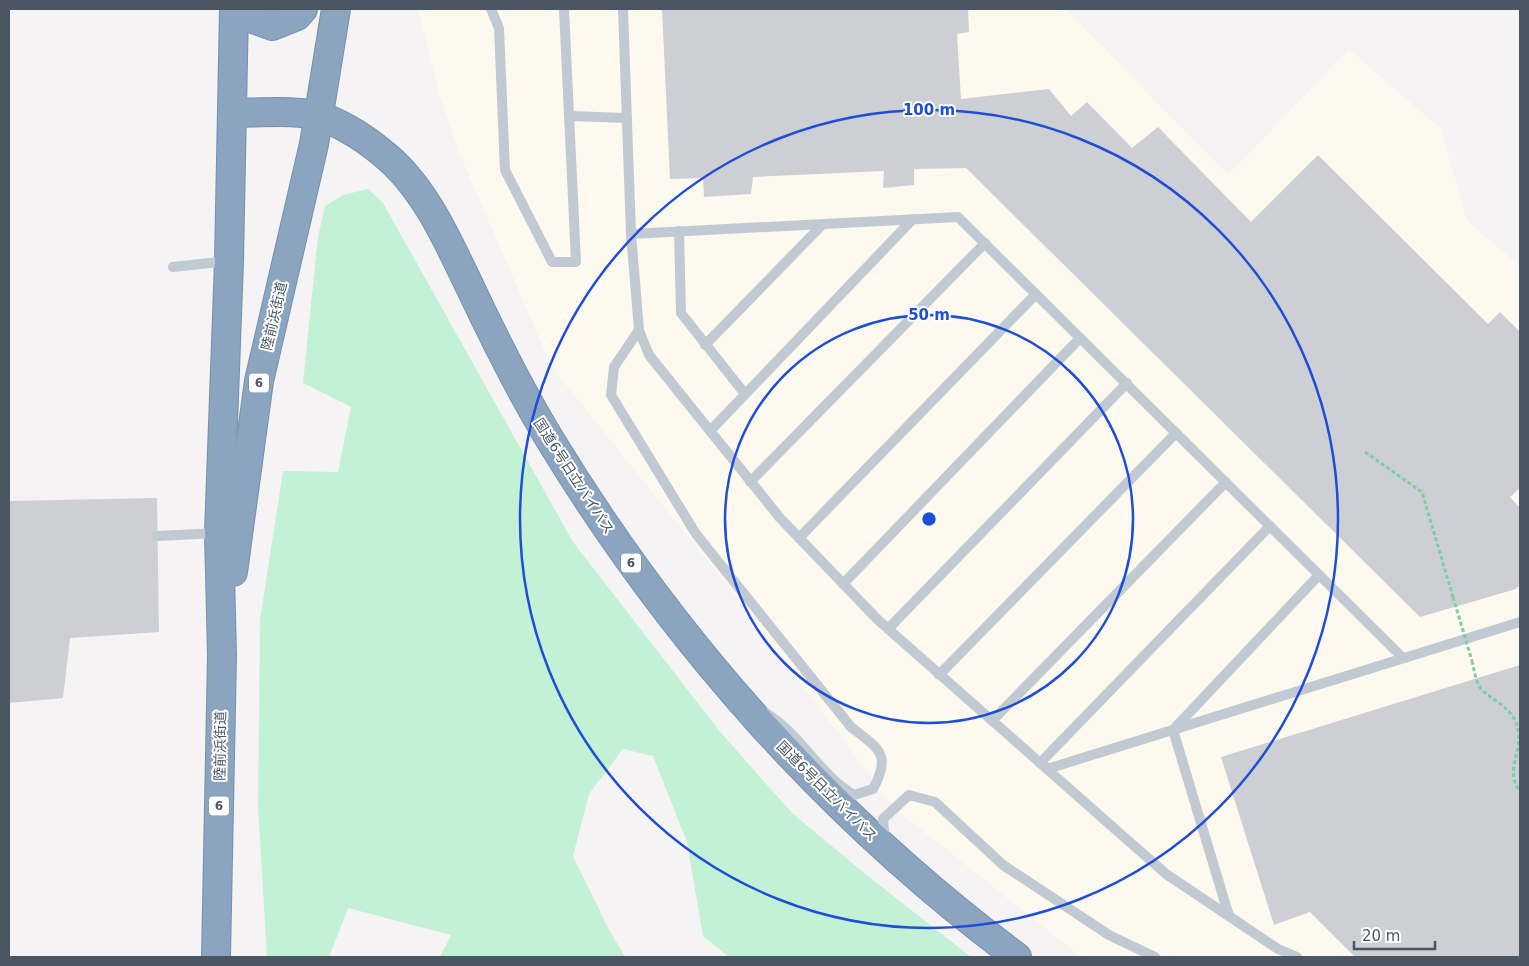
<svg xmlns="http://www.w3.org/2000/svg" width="1529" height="966" font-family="'DejaVu Sans','Noto Sans JP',sans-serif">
	<rect width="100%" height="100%" fill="#f5f3f3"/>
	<!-- commercial -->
	<path fill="#fdf9ef" d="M418 9H1066L1228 175 1349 49 1441 129 1467 221 1520 266V957H1081L894 808 716 571 552 368 461 157 440 97Z"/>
	<!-- green -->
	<path fill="#c3f1d5" d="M368 189 383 203 573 542 721 733 793 814 864 873 971 957H729L703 936 687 842 653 756 623 749 589 794 573 856 608 928 625 957H440L451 935 348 908 329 957H267L258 807 260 620 283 471 338 472 351 407 303 383 318 237 325 206 343 195Z"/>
	<!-- building -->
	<g fill="#cdcfd5">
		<path d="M662 9H968L969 32 957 34 961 99 1049 89 1071 116 1087 102 1132 148 1158 127 1251 222 1318 155 1488 324 1500 312 1520 332V488L1510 497 1520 508V585L1516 589 1420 617 966 168 914 169V185L883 188 884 171 753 177 751 194 704 197 703 178 670 179Z"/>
		<path d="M157 498 159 632 70 638 63 698 9 703V501Z"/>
		<path d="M1520 665V957H1355L1310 912 1274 925 1221 757Z"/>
	</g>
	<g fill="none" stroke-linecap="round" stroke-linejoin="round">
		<defs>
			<g id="highway">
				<path d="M242 9 253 19 272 26 297 16 303 9"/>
				<path d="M232 113C256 113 301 109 322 117 347 126 373 144 393 162 429 196 450 246 471 289 495 340 520 390 549 438 671 639 829 817 1017 957"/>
				<path d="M233 572 259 381 314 144 336 9"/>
				<path d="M216 957 222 655 219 533 229 261 234 9"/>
			</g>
		</defs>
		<!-- highway casing -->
		<use href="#highway" stroke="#7690ad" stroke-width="30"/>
		<!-- path -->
		<g stroke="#7ad0a6" stroke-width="3" stroke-dasharray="4 2.5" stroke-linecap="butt">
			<path d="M1365 452 1422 492 1453 597"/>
			<path d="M1472 661C1474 669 1476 684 1482 690 1495 702 1514 709 1518 729 1523 753 1504 768 1520 792"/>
		</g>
		<!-- lane -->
		<g stroke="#c1cad2" stroke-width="10">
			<path d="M491 9 499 28 505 170 552 262H576L564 9"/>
			<path d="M623 9 631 234 639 330 649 355 780 518 878 620 1047 769 1520 622"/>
			<path d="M569 116 627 118"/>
			<path d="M679 231 681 313 745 394"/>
			<path d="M631 234 958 217 1403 658"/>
			<path d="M173 267 228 261"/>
			<path d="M639 330 614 367 611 395 696 534 851 727C879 749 892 754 873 789L854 795C819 774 800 734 766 713"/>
			<path d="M705 345 823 224"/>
			<path d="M710 431 913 219"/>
			<path d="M750 482 985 243"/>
			<path d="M157 536 218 533"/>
			<path d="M799 538 1036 294"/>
			<path d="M843 584 1080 338"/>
			<path d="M888 629 1127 383"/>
			<path d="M939 675 1176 433"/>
			<path d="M992 721 1226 482"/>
			<path d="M1040 763 1270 526"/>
			<path d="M1047 769 1166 874 1278 949 1297 957"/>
			<path d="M885 842 883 819 909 795 935 802 1003 865 1109 935 1155 957"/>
			<path d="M1229 916 1173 730 1319 575"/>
		</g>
		<!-- highway -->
		<use href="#highway" stroke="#8ba5c1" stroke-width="28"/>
		<!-- path-bridge -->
		<path stroke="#7ad0a6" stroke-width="3" stroke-dasharray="4 2.5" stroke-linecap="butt" d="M1453 597 1472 661"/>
	</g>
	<!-- distance rings -->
	<g fill="none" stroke="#1d4ed8" stroke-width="2.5">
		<circle cx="929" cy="519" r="204"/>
		<circle cx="929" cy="519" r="409"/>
	</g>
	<g text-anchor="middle" stroke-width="4" stroke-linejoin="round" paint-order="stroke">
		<!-- shield labels -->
		<g fill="#fff" stroke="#808990" stroke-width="1">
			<rect x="249" y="373.5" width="20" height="19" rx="4"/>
			<rect x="621" y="553.5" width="20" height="19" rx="4"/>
			<rect x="209" y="796.5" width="20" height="19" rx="4"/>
		</g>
		<g font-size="12" font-weight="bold" fill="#4a5661">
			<text x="259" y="387">6</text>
			<text x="631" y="567">6</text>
			<text x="219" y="810">6</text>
		</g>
		<!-- street labels -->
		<g font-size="14" fill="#4a5661" stroke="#fff">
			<text transform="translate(274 316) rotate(-77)" y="5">陸前浜街道</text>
			<text transform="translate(574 476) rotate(57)" y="5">国道6号日立バイパス</text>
			<text transform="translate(220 746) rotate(-89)" y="5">陸前浜街道</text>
			<text transform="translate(827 791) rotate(45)" y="5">国道6号日立バイパス</text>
		</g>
	</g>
	<circle cx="929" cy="519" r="8" fill="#1d4ed8" stroke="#fff" stroke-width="2.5"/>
	<g font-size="15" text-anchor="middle" font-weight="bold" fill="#1d4ed8" stroke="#fff" stroke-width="4" stroke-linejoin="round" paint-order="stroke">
		<text x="929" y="115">100 m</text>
		<text x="929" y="320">50 m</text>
	</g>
	<!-- border -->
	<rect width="1529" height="966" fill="none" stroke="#4a5661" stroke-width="20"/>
	<!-- scale -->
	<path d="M1354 941v8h81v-8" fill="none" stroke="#4a5661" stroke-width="2.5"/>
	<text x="1362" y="941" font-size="15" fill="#4a5661" stroke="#ffffff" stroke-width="4" paint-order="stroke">20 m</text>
</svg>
